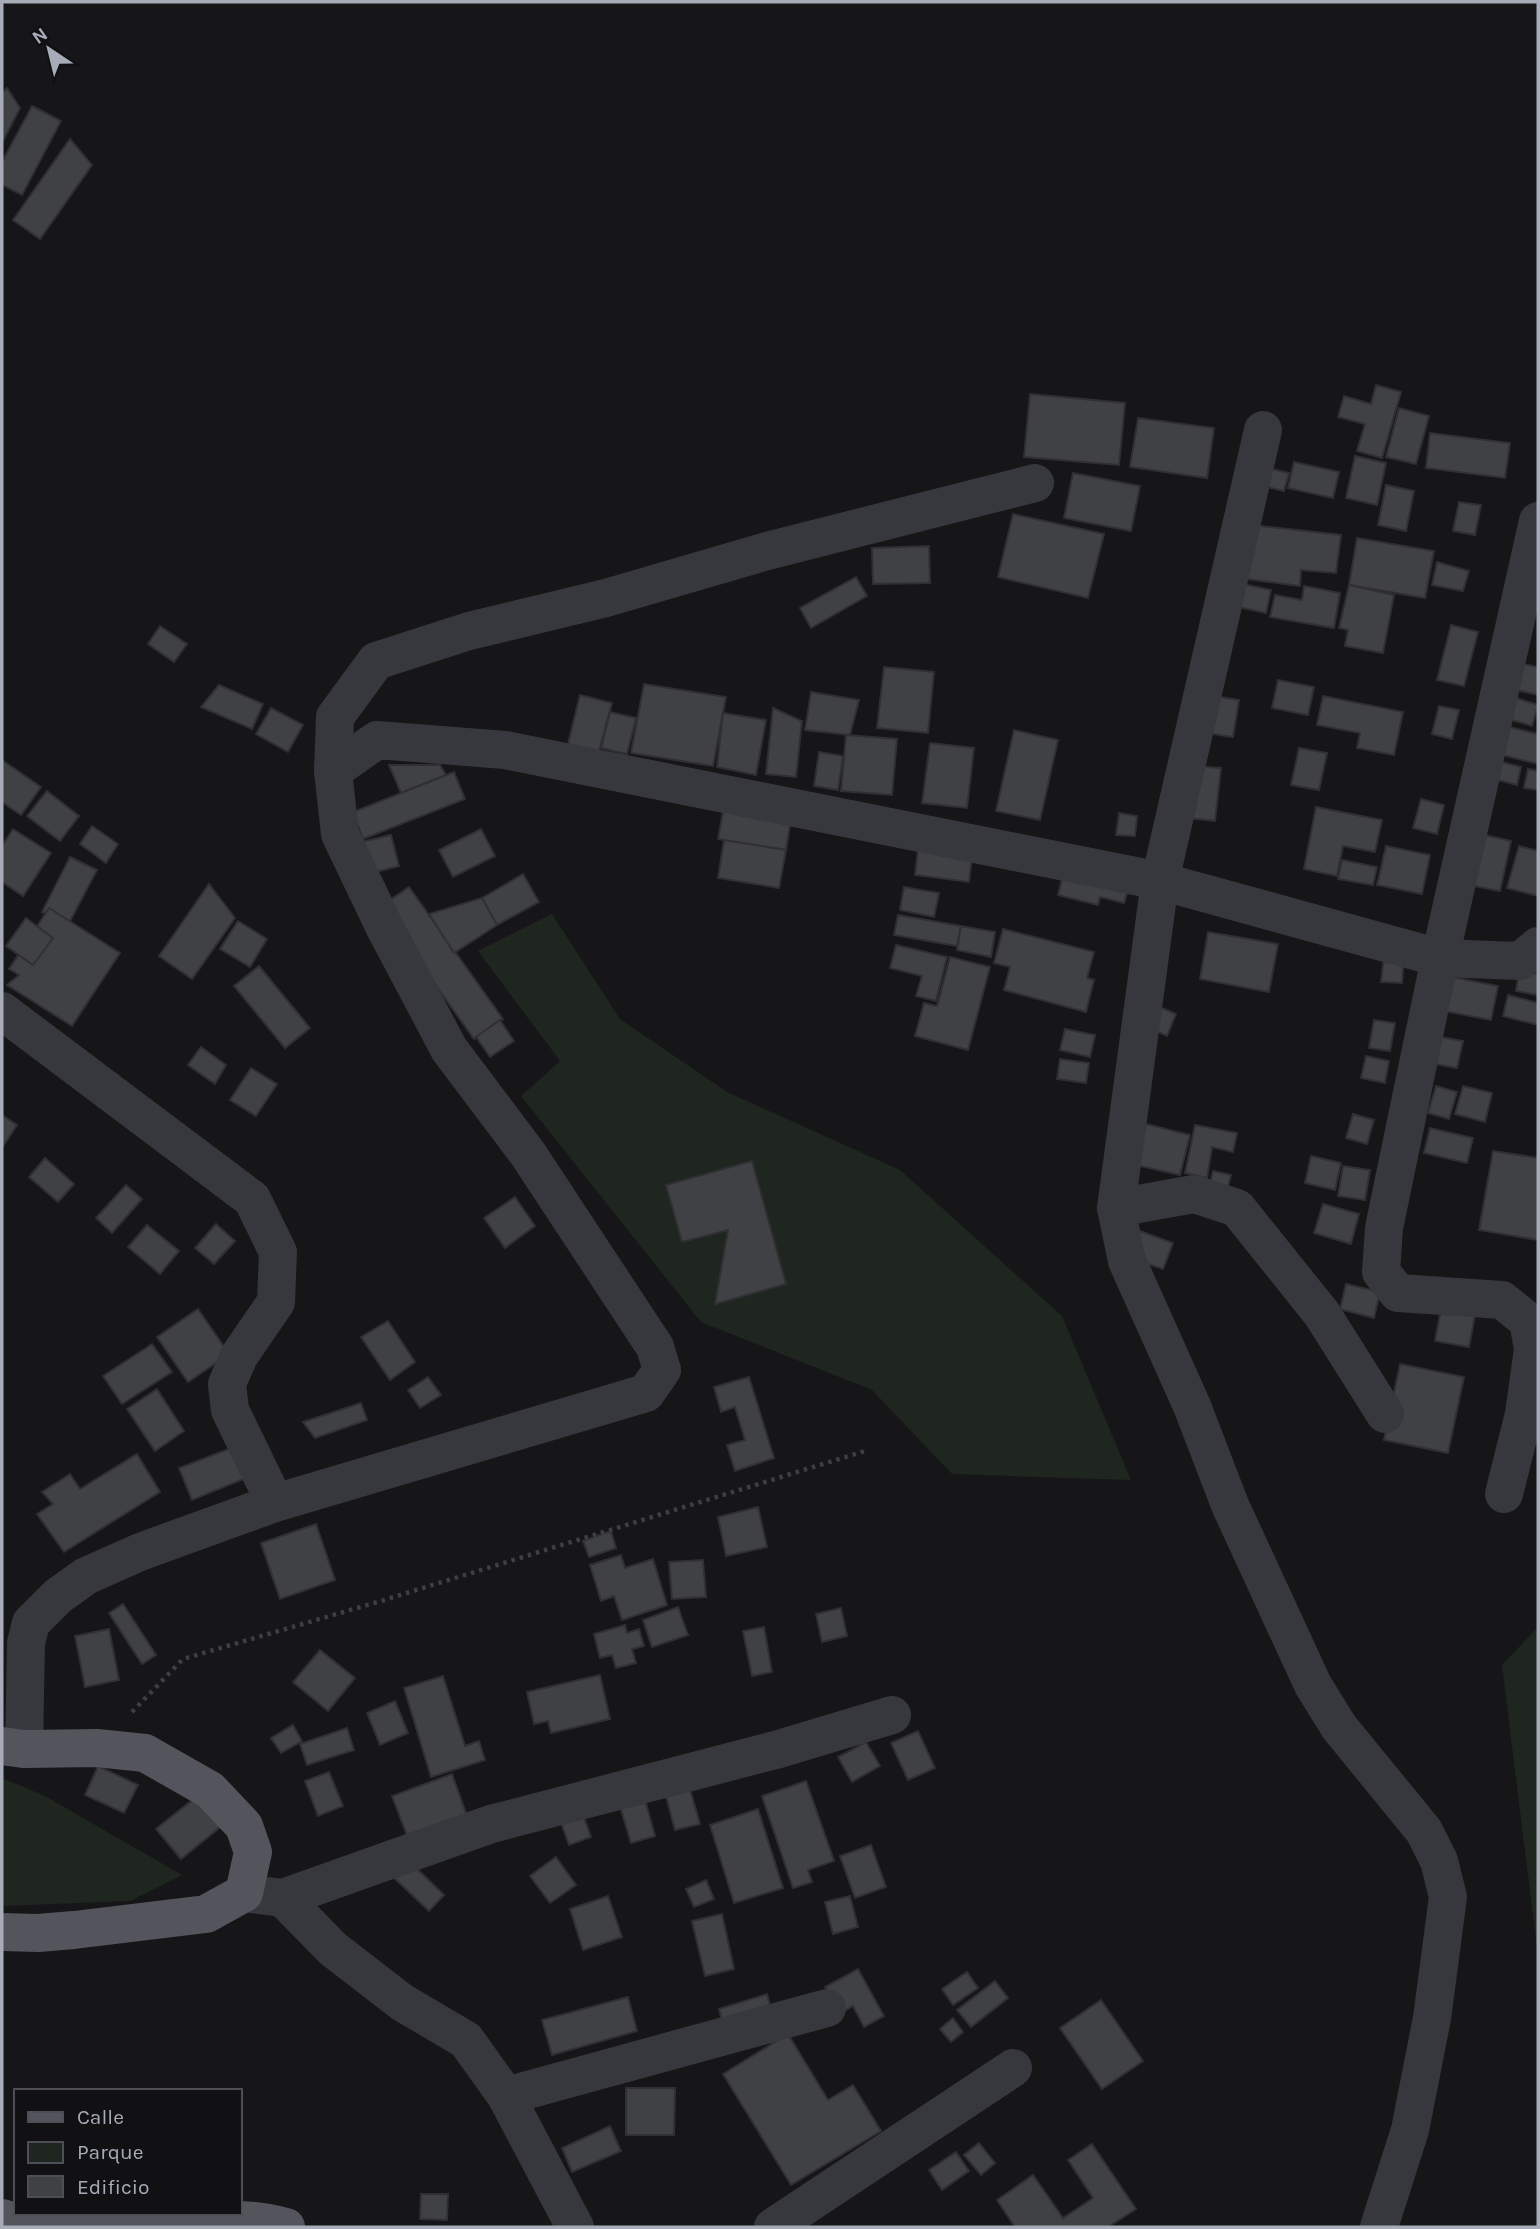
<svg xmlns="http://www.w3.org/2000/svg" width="1540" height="2229" font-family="Karla,sans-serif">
	<rect width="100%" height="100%" fill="#161618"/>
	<!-- green -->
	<g fill="#1e261f">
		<path d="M552 914 620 1019 727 1092 900 1170 1062 1316 1131 1480 952 1474 872 1390 701 1322 521 1096 560 1061 478 951Z"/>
		<path d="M1538 1627V1956L1502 1665Z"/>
		<path d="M2 1778 45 1796 182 1875 130 1901 2 1906Z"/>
	</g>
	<!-- building -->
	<g fill="#404145" stroke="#303034" stroke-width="2">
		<path d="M7 88 20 108 2 143V93Z"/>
		<path d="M32 106 61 121 22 195 2 185V162Z"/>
		<path d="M70 139 92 165 40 239 13 220Z"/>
		<path d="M1376 385 1401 392 1382 458 1357 451 1365 424 1338 417 1344 396 1371 404Z"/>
		<path d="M1030 394 1125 403 1119 465 1024 457Z"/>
		<path d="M1399 408 1429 416 1416 464 1386 457Z"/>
		<path d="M1138 418 1214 428 1207 478 1130 467Z"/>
		<path d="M1430 433 1510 443 1505 478 1426 468Z"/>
		<path d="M1355 456 1386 463 1377 505 1346 498Z"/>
		<path d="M1294 462 1339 472 1333 498 1288 488Z"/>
		<path d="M1268 468 1289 473 1284 491 1263 486Z"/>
		<path d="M1073 473 1140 486 1131 531 1064 518Z"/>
		<path d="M1386 485 1414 491 1406 531 1378 525Z"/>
		<path d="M1459 502 1481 505 1475 535 1453 531Z"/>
		<path d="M1013 514 1104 534 1088 598 998 577Z"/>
		<path d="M1252 525 1341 535 1336 573 1301 570 1300 586 1246 579Z"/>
		<path d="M1357 538 1434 551 1425 598 1349 585Z"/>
		<path d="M929 546 930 583 873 584 872 548Z"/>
		<path d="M1437 562 1469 571 1463 591 1432 585Z"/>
		<path d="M856 577 867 596 811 628 800 608Z"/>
		<path d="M1243 584 1271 590 1266 613 1238 607Z"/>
		<path d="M1349 585 1394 595 1383 653 1345 646 1348 630 1339 628Z"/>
		<path d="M1304 586 1340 593 1334 628 1270 617 1275 595 1302 600Z"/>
		<path d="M1451 625 1478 632 1464 686 1437 680Z"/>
		<path d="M160 626 187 644 174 662 148 644Z"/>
		<path d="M1518 663 1538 667V695L1513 689Z"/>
		<path d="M884 667 934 672 928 733 877 728Z"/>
		<path d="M1278 680 1314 687 1308 715 1272 708Z"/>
		<path d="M644 684 726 697 713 766 631 753Z"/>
		<path d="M219 685 263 704 252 729 201 707Z"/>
		<path d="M811 692 859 700 850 735 805 730Z"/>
		<path d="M580 695 612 703 599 751 568 744Z"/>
		<path d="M1214 696 1239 700 1233 737 1207 733Z"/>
		<path d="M1323 696 1403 712 1394 755 1357 748 1360 733 1317 725Z"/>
		<path d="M1513 697 1538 705 1532 726 1506 718Z"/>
		<path d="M1439 706 1459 710 1452 739 1432 734Z"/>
		<path d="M271 708 303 725 288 752 256 734Z"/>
		<path d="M773 708 802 721 796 777 766 774Z"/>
		<path d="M610 712 636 718 627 754 601 748Z"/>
		<path d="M723 713 766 720 756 775 717 767Z"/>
		<path d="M1509 727 1538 734V764L1502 755Z"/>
		<path d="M1014 730 1058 740 1040 820 996 811Z"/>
		<path d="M846 735 897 739 892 795 841 791Z"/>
		<path d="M930 743 974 748 967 808 922 803Z"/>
		<path d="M1299 748 1327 753 1319 790 1291 785Z"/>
		<path d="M819 752 843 756 838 790 814 786Z"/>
		<path d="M2 760 41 787 21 815 2 802Z"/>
		<path d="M1498 761 1521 767 1517 785 1494 779Z"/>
		<path d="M389 765H440L446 775 401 793Z"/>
		<path d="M1195 766 1221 768 1215 821 1188 818Z"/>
		<path d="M1528 769 1538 771V790L1524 788Z"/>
		<path d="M454 772 465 799 363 839 353 812Z"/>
		<path d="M47 791 79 816 60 841 27 816Z"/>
		<path d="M1421 799 1444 805 1437 834 1413 828Z"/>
		<path d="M725 801 792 812 786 850 718 839Z"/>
		<path d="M1316 807 1382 820 1375 852 1343 846 1337 876 1304 869Z"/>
		<path d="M1119 813 1137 816 1135 836 1116 835Z"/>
		<path d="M92 826 118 844 106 863 80 844Z"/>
		<path d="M13 829 51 853 23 896 2 882V846Z"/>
		<path d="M481 829 495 856 453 877 439 850Z"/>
		<path d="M1480 834 1511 841 1500 891 1469 885Z"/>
		<path d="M391 835 399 866 364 875 357 843Z"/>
		<path d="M724 840 786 850 779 888 718 878Z"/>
		<path d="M1386 846 1430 855 1422 894 1377 885Z"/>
		<path d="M1519 846 1538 851V896L1507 888Z"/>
		<path d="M918 850 972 857 969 882 915 875Z"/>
		<path d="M70 857 97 870 68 925 42 912Z"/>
		<path d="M1342 860 1377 867 1373 885 1338 879Z"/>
		<path d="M1065 867 1130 883 1124 903 1100 897 1098 905 1058 895Z"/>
		<path d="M523 874 539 902 497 925 482 898Z"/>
		<path d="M209 884 235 918 192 979 159 956Z"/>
		<path d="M409 887 503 1019 474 1039 380 907Z"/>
		<path d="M904 887 939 893 934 917 900 910Z"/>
		<path d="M482 898 497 925 454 953 429 914Z"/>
		<path d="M49 908 120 953 72 1026 7 985 19 975 9 969Z"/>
		<path d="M898 915 961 926 957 946 894 935Z"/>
		<path d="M26 918 53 938 33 965 6 946Z"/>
		<path d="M238 921 267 939 250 967 220 949Z"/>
		<path d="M961 926 995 932 991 957 957 950Z"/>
		<path d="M1003 929 1094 952 1087 978 1094 980 1086 1012 1004 990 1010 967 994 963Z"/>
		<path d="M1208 932 1278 944 1269 992 1200 979Z"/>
		<path d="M896 945 947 957 936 1001 916 996 922 976 890 968Z"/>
		<path d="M950 957 990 967 968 1050 915 1036 924 1003 937 1006Z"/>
		<path d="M1384 957 1404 958 1402 983 1381 982Z"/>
		<path d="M259 966 310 1028 285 1048 234 986Z"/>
		<path d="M1519 971 1538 974V995L1516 991Z"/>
		<path d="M1447 976 1498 986 1491 1020 1439 1010Z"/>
		<path d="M1508 995 1538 1003V1025L1503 1016Z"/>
		<path d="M1155 1005 1176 1014 1167 1036 1145 1026Z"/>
		<path d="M500 1020 514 1041 490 1057 476 1037Z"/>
		<path d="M1374 1020 1395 1023 1390 1051 1369 1048Z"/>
		<path d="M1065 1029 1095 1035 1090 1057 1060 1050Z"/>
		<path d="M1440 1037 1463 1041 1457 1068 1435 1064Z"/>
		<path d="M201 1047 226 1065 215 1084 188 1065Z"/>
		<path d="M1366 1056 1389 1061 1385 1083 1361 1078Z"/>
		<path d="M1060 1059 1089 1063 1086 1083 1057 1079Z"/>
		<path d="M251 1068 277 1084 256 1116 230 1100Z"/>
		<path d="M1436 1086 1457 1092 1449 1119 1428 1113Z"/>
		<path d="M1463 1086 1492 1093 1485 1122 1455 1114Z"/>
		<path d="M1353 1114 1374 1120 1367 1144 1346 1138Z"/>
		<path d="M2 1115 17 1125 2 1148Z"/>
		<path d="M1146 1124 1190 1135 1180 1175 1136 1165Z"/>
		<path d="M1195 1125 1237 1133 1233 1152 1212 1147 1207 1178 1185 1173Z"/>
		<path d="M1430 1128 1473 1138 1467 1163 1424 1153Z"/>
		<path d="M1493 1151 1538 1158V1240L1479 1230Z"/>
		<path d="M1311 1156 1341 1163 1335 1190 1305 1183Z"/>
		<path d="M45 1158 74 1184 58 1202 29 1177Z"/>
		<path d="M752 1161 786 1284 715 1304 728 1230 682 1242 666 1185Z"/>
		<path d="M1343 1166 1370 1170 1365 1200 1338 1196Z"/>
		<path d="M1213 1171 1231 1175 1227 1190 1210 1185Z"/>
		<path d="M126 1185 142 1199 112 1233 96 1218Z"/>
		<path d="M515 1197 535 1226 505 1248 484 1218Z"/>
		<path d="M1323 1204 1359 1214 1351 1244 1314 1233Z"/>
		<path d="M216 1224 235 1241 214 1264 195 1248Z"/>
		<path d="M147 1225 179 1251 160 1274 128 1247Z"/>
		<path d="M1140 1231 1173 1243 1163 1269 1130 1258Z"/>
		<path d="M1346 1284 1380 1292 1374 1318 1340 1309Z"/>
		<path d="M198 1309 229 1354 188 1382 157 1337Z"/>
		<path d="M1441 1309 1475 1315 1469 1347 1435 1341Z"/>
		<path d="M388 1321 415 1362 390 1380 361 1337Z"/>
		<path d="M152 1344 172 1372 122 1404 103 1376Z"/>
		<path d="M1400 1364 1464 1377 1448 1453 1384 1440Z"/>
		<path d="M428 1377 441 1395 420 1408 408 1390Z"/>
		<path d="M749 1377 774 1458 735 1471 727 1445 745 1440 735 1407 721 1412 714 1387Z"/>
		<path d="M157 1389 184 1431 155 1451 127 1409Z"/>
		<path d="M361 1403 367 1420 315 1438 303 1422Z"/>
		<path d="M234 1447 246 1478 192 1500 179 1468Z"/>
		<path d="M137 1454 160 1492 64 1552 37 1514 53 1504 42 1492 70 1474 80 1489Z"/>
		<path d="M758 1507 767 1547 726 1556 718 1517Z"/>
		<path d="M316 1524 335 1580 280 1599 261 1543Z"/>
		<path d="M611 1531 616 1548 589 1557 583 1541Z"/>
		<path d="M621 1555 625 1568 653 1559 667 1605 622 1620 614 1596 601 1601 590 1565Z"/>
		<path d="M703 1560 706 1597 672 1599 669 1562Z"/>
		<path d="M123 1604 156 1655 142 1664 109 1613Z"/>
		<path d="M678 1607 688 1635 652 1647 643 1620Z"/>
		<path d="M841 1608 847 1636 822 1642 816 1614Z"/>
		<path d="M625 1625 627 1633 639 1629 644 1646 632 1649 636 1663 616 1668 612 1655 600 1658 594 1634Z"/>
		<path d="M764 1627 772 1672 752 1676 743 1631Z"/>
		<path d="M109 1629 119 1680 85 1687 75 1636Z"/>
		<path d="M320 1650 355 1678 328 1711 293 1682Z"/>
		<path d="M600 1675 610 1719 551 1733 548 1721 534 1724 527 1692Z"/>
		<path d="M443 1676 465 1746 479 1741 485 1760 431 1777 404 1688Z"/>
		<path d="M395 1701 408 1733 380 1745 367 1713Z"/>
		<path d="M293 1725 302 1741 281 1753 271 1738Z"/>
		<path d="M347 1728 354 1750 307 1765 300 1744Z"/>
		<path d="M918 1731 935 1768 908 1780 891 1743Z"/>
		<path d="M866 1742 880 1766 852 1782 838 1757Z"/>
		<path d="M98 1766 138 1785 124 1813 85 1795Z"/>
		<path d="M329 1772 343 1806 318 1816 305 1781Z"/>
		<path d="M452 1774 467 1816 408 1838 392 1796Z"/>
		<path d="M806 1781 834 1861 808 1870 812 1882 793 1888 762 1796Z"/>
		<path d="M689 1786 700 1824 675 1830 665 1793Z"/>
		<path d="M200 1794 224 1824 181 1859 156 1829Z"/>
		<path d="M644 1796 655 1836 631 1843 619 1803Z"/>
		<path d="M580 1806 591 1837 569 1845 558 1814Z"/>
		<path d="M758 1809 783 1888 734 1903 710 1825Z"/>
		<path d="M871 1845 886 1887 855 1898 840 1856Z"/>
		<path d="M556 1857 576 1885 550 1903 530 1876Z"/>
		<path d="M407 1859 444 1895 429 1911 392 1876Z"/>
		<path d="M706 1880 714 1899 694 1907 686 1889Z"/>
		<path d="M608 1896 622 1937 583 1950 570 1909Z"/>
		<path d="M850 1896 858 1927 833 1934 825 1902Z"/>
		<path d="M722 1914 734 1969 705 1976 692 1921Z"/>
		<path d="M858 1969 884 2016 864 2027 853 2006 839 2014 825 1987Z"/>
		<path d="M967 1972 978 1988 953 2005 942 1989Z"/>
		<path d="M995 1981 1008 1998 971 2027 957 2010Z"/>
		<path d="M767 1994 773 2016 725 2031 719 2009Z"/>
		<path d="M628 1997 637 2031 552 2055 542 2020Z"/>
		<path d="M1101 2000 1143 2061 1102 2089 1060 2028Z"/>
		<path d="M953 2018 963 2032 951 2042 940 2029Z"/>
		<path d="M788 2034 828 2100 853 2085 881 2131 791 2185 723 2074Z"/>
		<path d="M626 2088H675L674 2135H626Z"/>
		<path d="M610 2126 621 2151 572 2172 562 2148Z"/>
		<path d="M979 2143 995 2163 981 2175 964 2155Z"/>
		<path d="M1092 2144 1136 2209 1108 2227H1015L997 2200 1033 2175 1063 2218 1093 2198 1068 2160Z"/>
		<path d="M956 2152 969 2171 942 2190 929 2170Z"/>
		<path d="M421 2194H448L447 2220 420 2219Z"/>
	</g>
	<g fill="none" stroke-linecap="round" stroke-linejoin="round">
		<!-- path -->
		<path stroke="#3d3f44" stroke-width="4.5" stroke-dasharray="3.5 5" stroke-linecap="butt" d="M132 1712 183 1659 381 1601 865 1451"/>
		<!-- minor -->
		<g stroke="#37383d" stroke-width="38">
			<path d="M1263 430 1160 881 1116 1208 1194 1194 1237 1208 1322 1314 1385 1414"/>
			<path d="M333 771 335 717 376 661 469 631 606 598 767 551 1035 483"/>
			<path d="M2 1011 252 1199 278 1252 276 1302 239 1356 227 1384 230 1410 275 1503"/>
			<path d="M1116 1208 1127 1261 1192 1406 1230 1505 1313 1685 1339 1727 1424 1831 1439 1861 1448 1897 1432 2018 1410 2130 1379 2227"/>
			<path d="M1504 1494 1524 1414 1533 1349 1528 1321 1502 1300 1398 1293 1381 1272 1384 1228 1440 958 1538 521"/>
			<path d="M24 1749 26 1643 31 1623 58 1596 86 1576 140 1552 275 1503 646 1393 662 1370 655 1347 528 1154 449 1049 384 926 340 834 333 771 377 740 505 750 1160 881 1440 958 1520 961 1538 946"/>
			<path d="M244 1893 283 1898 491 1824 779 1749 892 1715"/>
			<path d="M283 1898 333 1949 403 2003 466 2040 506 2096 575 2227"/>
			<path d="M506 2096 827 2008"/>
			<path d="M773 2227 1013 2068"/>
		</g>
		<!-- major -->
		<g stroke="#53545c" stroke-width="38">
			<path d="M2 1746 24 1749 97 1748 145 1753 210 1790 244 1826 253 1852 244 1893 206 1914 74 1930 38 1933 2 1932"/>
			<path d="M2 2218C39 2229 98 2229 136 2226 187 2222 237 2213 286 2227"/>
		</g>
	</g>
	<!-- border -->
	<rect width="1540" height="2229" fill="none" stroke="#a8acb8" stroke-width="7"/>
	<!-- legend -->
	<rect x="14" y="2089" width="228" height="126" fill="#111113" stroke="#4d4f55" stroke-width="2"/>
	<rect x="28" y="2112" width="35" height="10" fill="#53545c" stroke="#4d4f55" stroke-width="2"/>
	<text x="77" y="2124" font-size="21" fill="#a8acb8">Calle</text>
	<rect x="28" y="2142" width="35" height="21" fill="#1e261f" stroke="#4d4f55" stroke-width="2"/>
	<text x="77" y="2159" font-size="21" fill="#a8acb8">Parque</text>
	<rect x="28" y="2176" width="35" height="21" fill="#404145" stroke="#4d4f55" stroke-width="2"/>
	<text x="77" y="2194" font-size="21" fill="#a8acb8">Edificio</text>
	<!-- north arrow -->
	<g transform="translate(49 49) rotate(325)" stroke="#111113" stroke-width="5" paint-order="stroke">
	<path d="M0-5L12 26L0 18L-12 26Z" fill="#a8acb8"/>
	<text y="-10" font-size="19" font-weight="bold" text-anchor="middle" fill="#a8acb8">N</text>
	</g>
</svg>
